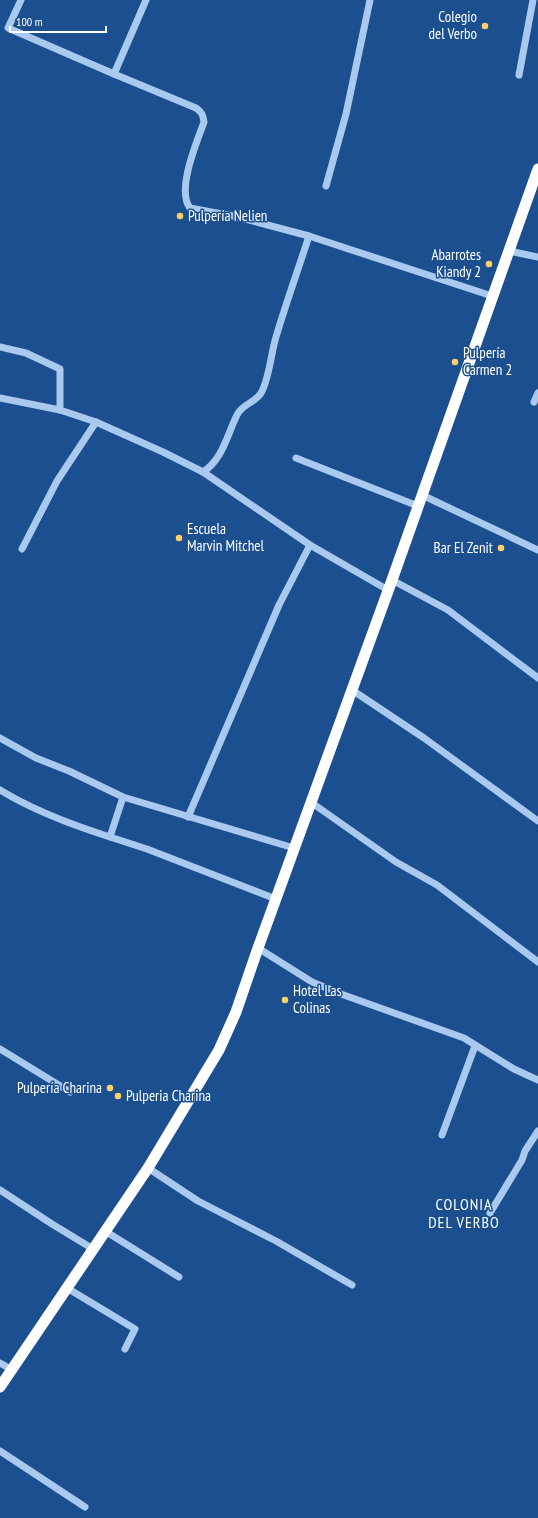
<svg xmlns="http://www.w3.org/2000/svg" width="538" height="1518" font-family="'PT Sans Narrow',sans-serif">
	<rect width="100%" height="100%" fill="#1b4f8f"/>
	<g fill="none" stroke-linecap="round" stroke-linejoin="round">
		<!-- minor -->
		<g stroke="#a9c9ee" stroke-width="7">
			<path d="M21 0 8 28 114 74"/>
			<path d="M146 0 114 74 196 108C202 112 203 115 204 122 197 142 176 190 190 208L238 217 309 236 492 296"/>
			<path d="M519 75 533 0"/>
			<path d="M326 186 346 114 370 0"/>
			<path d="M509 251 538 257"/>
			<path d="M0 347 26 353 60 369V410L96 422 163 452 203 472 310 545 388 590"/>
			<path d="M0 398 60 410"/>
			<path d="M534 402 538 393"/>
			<path d="M296 458 418 506"/>
			<path d="M203 472C223 459 227 435 237 415 242 404 255 403 261 393 269 380 271 353 276 337 286 303 298 270 309 236"/>
			<path d="M422 495 538 550"/>
			<path d="M22 549 57 481 96 422"/>
			<path d="M392 580 448 610 538 678"/>
			<path d="M352 690 424 738 538 821"/>
			<path d="M0 738 36 758 69 771 123 797 294 848"/>
			<path d="M0 790C34 811 72 825 110 837"/>
			<path d="M123 797 110 837 147 849 276 899"/>
			<path d="M312 803 396 862 437 885 538 962"/>
			<path d="M188 817 279 605 310 545"/>
			<path d="M258 948 312 982 341 994 464 1038 514 1069 538 1080"/>
			<path d="M0 1049 70 1092"/>
			<path d="M442 1135 475 1046"/>
			<path d="M148 1168 198 1201 276 1241 352 1285"/>
			<path d="M0 1190 52 1224 93 1249"/>
			<path d="M490 1213 522 1160 525 1151 538 1131"/>
			<path d="M105 1231 179 1277"/>
			<path d="M67 1288 135 1329 125 1349"/>
			<path d="M0 1363 12 1370"/>
			<path d="M0 1451 85 1507"/>
		</g>
		<!-- highway -->
		<path stroke="#fff" stroke-width="11" d="M0 1387 148 1168 219 1050 236 1012 258 948 392 580 538 169"/>
	</g>
	<!-- markers -->
	<g fill="#ffd166" stroke="#1b4f8f" stroke-width="1.5">
		<circle cx="485" cy="26" r="4"/>
		<circle cx="180" cy="216" r="4"/>
		<circle cx="489" cy="264" r="4"/>
		<circle cx="455" cy="362" r="4"/>
		<circle cx="179" cy="538" r="4"/>
		<circle cx="501" cy="548" r="4"/>
		<circle cx="285" cy="1000" r="4"/>
		<circle cx="110" cy="1088" r="4"/>
		<circle cx="118" cy="1096" r="4"/>
	</g>
	<g text-anchor="middle" stroke-width="3" stroke-linejoin="round" paint-order="stroke">
		<!-- poi labels -->
		<g font-size="15" fill="#fff" stroke="#1b4f8f" text-anchor="start">
			<text x="477" y="22" text-anchor="end">Colegio<tspan x="477" dy="17">del Verbo</tspan></text>
			<text x="188" y="221">Pulpería Nelien</text>
			<text x="481" y="260" text-anchor="end">Abarrotes<tspan x="481" dy="17">Kiandy 2</tspan></text>
			<text x="463" y="358">Pulpería<tspan x="463" dy="17">Carmen 2</tspan></text>
			<text x="187" y="534">Escuela<tspan x="187" dy="17">Marvin Mitchel</tspan></text>
			<text x="493" y="553" text-anchor="end">Bar El Zenit</text>
			<text x="293" y="996">Hotel Las<tspan x="293" dy="17">Colinas</tspan></text>
			<text x="102" y="1093" text-anchor="end">Pulpería Charina</text>
			<text x="126" y="1101">Pulperia Charina</text>
		</g>
		<!-- neighbourhood labels -->
		<g font-size="16" letter-spacing="1" fill="#fff" stroke="#1b4f8f">
			<text x="464" y="1210">COLONIA<tspan x="464" dy="18">DEL VERBO</tspan></text>
		</g>
	</g>
	<!-- scale -->
	<path d="M10 26v6h96v-6" fill="none" stroke="#ffffff" stroke-width="2"/>
	<text x="16" y="26" font-size="12" fill="#ffffff" stroke="#1b4f8f" stroke-width="3" paint-order="stroke">100 m</text>
</svg>
